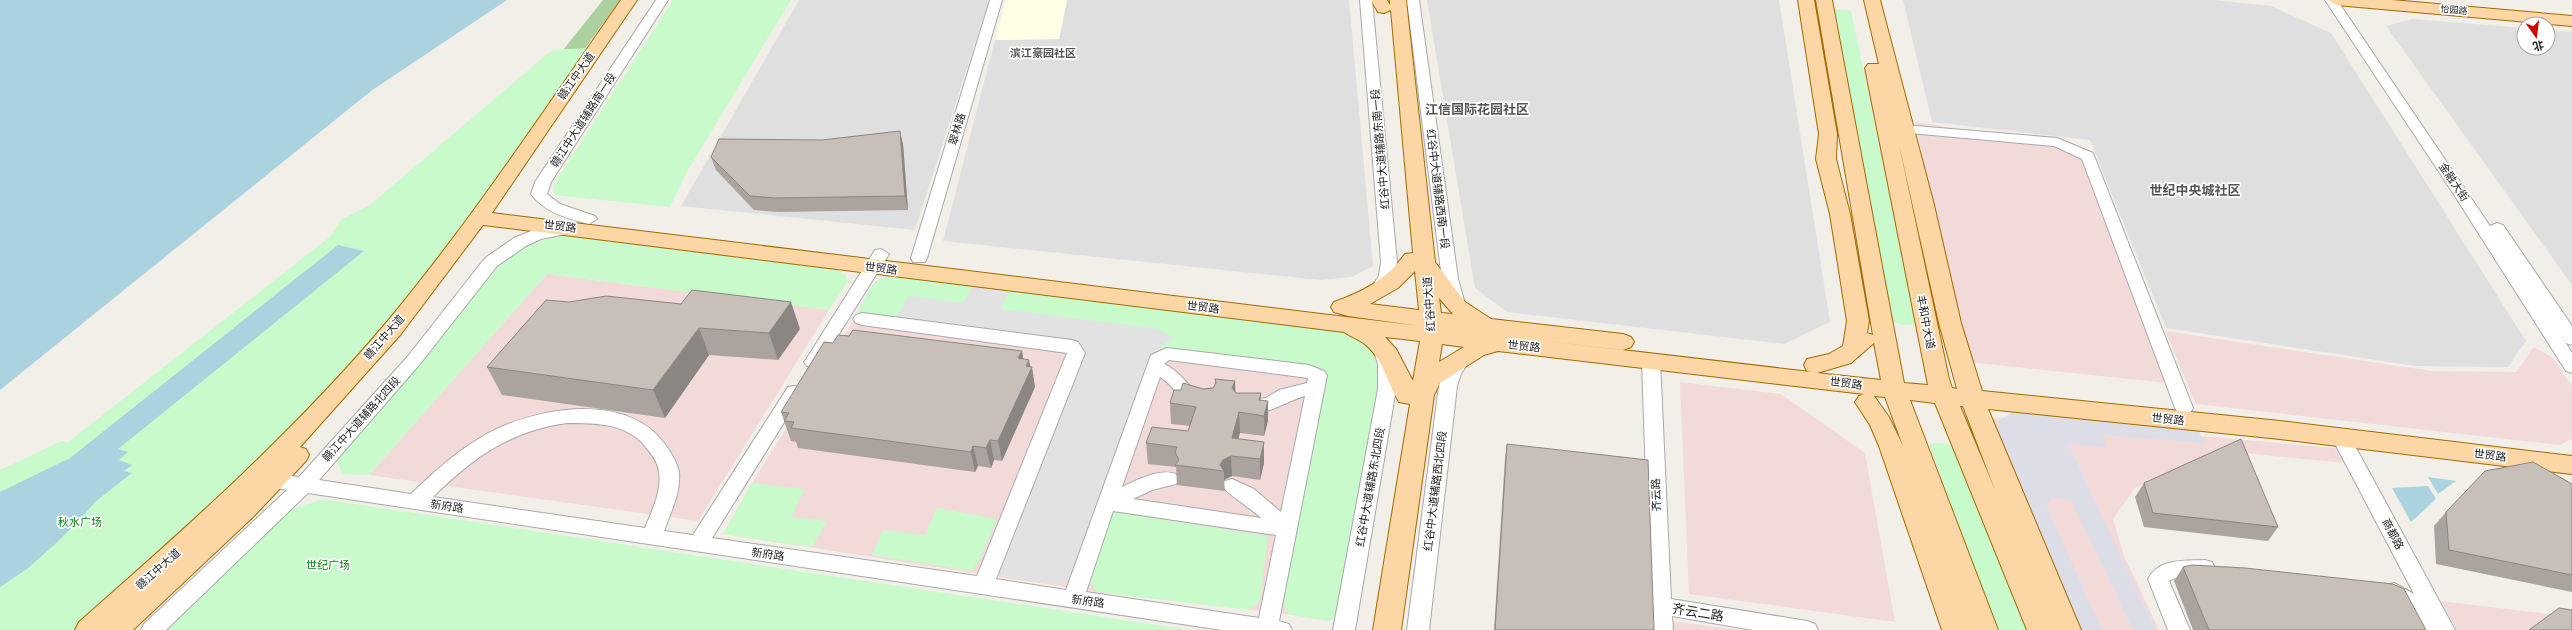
<svg xmlns="http://www.w3.org/2000/svg" width="2572" height="630" font-family="'PT Sans Narrow','Noto Sans SC',sans-serif">
	<rect width="100%" height="100%" fill="#f2efe9"/>
	<!-- residential -->
	<g fill="#e0dfdf">
		<path d="M799 0H989L915 230 681 206Z"/>
		<path d="M1067 0H1349L1373 266 1352 277 1320 280 943 241 995 40 1059 39Z"/>
		<path d="M1427 0H1779L1830 322 1784 344 1507 312 1475 288Z"/>
		<path d="M1903 0H2213L2271 6 2331 33 2526 341 2508 367 2415 366 2166 328 2090 140 1932 122Z"/>
		<path d="M2413 19 2524 28V48H2548V30L2572 32V285L2386 26Z"/>
	</g>
	<!-- commercial -->
	<g fill="#f2dad9">
		<path d="M1915 122 2057 144 2086 157 2167 383 1967 362Z"/>
		<path d="M547 274 829 310 698 521 369 475Z"/>
		<path d="M886 275 1344 328 1330 621 1287 614 1097 592 723 534 752 483 846 333 875 282Z"/>
		<path d="M2165 331 2432 371 2516 372 2534 347 2553 358 2572 387V439L2560 445 2196 404Z"/>
		<path d="M1680 382 1781 394 1865 453 1895 622 1689 594Z"/>
		<path d="M1985 417 2335 448 2344 463 2224 451 2135 488 2113 519 2124 556 2159 630H2074Z"/>
		<path d="M2441 601 2572 617V630H2457Z"/>
		<path d="M1657 619 1739 630H1657Z"/>
	</g>
	<!-- education -->
	<path fill="#ffffe5" d="M1006 0H1067L1059 39 995 40Z"/>
	<!-- forest -->
	<path fill="#add19e" d="M603 0H620L529 126 559 55Z"/>
	<!-- park -->
	<g fill="#c8facc">
		<path d="M673 0H791L688 170 670 207 554 195V184Z"/>
		<path d="M1834 9 1851 11 1916 323C1907 328 1898 324 1890 320Z"/>
		<path d="M587 48 438 261 320 399 210 509 77 630H0V470L62 441 67 443 331 236 341 220 370 205 552 50Z"/>
		<path d="M562 234 836 269 846 276 848 281 829 310 547 274 369 475 343 474 335 457 499 260 512 251Z"/>
		<path d="M895 274 1326 324 1361 336 1383 362 1339 616 1330 621 1287 614 1283 600 1327 374 1321 368 1158 349 1149 357 1057 585 1002 575 998 566 1086 351 1082 344 857 313C867 295 873 277 895 274Z"/>
		<path d="M1940 443 1953 446 2026 630H1998L1929 444Z"/>
		<path d="M752 483 805 489 791 517 827 521 812 547 723 534Z"/>
		<path d="M322 499 1190 630H161L284 512Z"/>
		<path d="M937 508 997 519 980 559 972 571 872 555 883 530 925 535Z"/>
		<path d="M1112 512 1268 536 1260 601 1248 610 1097 592 1087 577Z"/>
	</g>
	<!-- parking -->
	<path fill="#e2e2e2" d="M976 279 1013 284 1000 309 1158 329 1173 337 1149 357 1071 578 1057 585 1002 575 998 566 1086 351 1082 344 895 319 909 296 963 303Z"/>
	<!-- plaza -->
	<path fill="#dddde8" d="M2014 411 2197 428 2205 443 2103 435 2107 447 2068 444 2156 630H2133L2071 500 2051 498 2047 507 2099 624 2106 630H2078L1995 436 2000 420Z"/>
	<!-- water -->
	<g fill="#aad3df">
		<path d="M0 0H507L371 91 0 390Z"/>
		<path d="M338 245 364 251 118 449 128 452 119 460 132 465 124 471 132 473 95 502 79 521 53 546 27 569 0 587V492L70 458Z"/>
		<path d="M2428 477 2456 481 2438 494Z"/>
		<path d="M2428 486 2436 499 2411 522 2392 488Z"/>
	</g>
	<g fill="none" stroke-linecap="round" stroke-linejoin="round">
		<defs>
			<g id="minor">
				<path d="M656 0H668L551 182 547 194 560 204 595 216 597 219 589 224C567 218 545 213 531 194L535 182Z"/>
				<path d="M990 0H1002L927 258 925 262H913L911 258Z"/>
				<path d="M1360 0H1372L1397 262 1395 276 1383 295H1371L1369 291 1379 276 1381 262Z"/>
				<path d="M1407 0H1419L1458 279 1465 304 1463 308H1451L1442 279Z"/>
				<path d="M2325 0H2337L2490 226 2497 223 2503 225 2572 326V345L2566 343 2560 334 2572 353V373L2566 371 2453 193Z"/>
				<path d="M1904 125 2057 138 2093 153 2193 408 2190 413 2184 415 2178 413 2175 408 2082 159 2054 146 1899 132 1897 129 1899 126Z"/>
				<path d="M570 224 576 226 578 229 576 232 541 239 526 246 497 266 420 364 319 480 411 494C438 468 467 442 501 427 549 406 628 395 664 443 670 451 677 462 679 472 681 492 671 512 664 531L693 535 788 387 794 386 800 387 803 392 712 538 977 576 1067 353 862 325 856 323 853 319 856 315 862 313 1072 340 1078 342 1085 353 996 579 1066 590 1151 355 1167 348 1309 365 1324 371 1327 375 1279 621 1289 624 1292 630H1222L308 493 166 630H141L144 624 287 490 256 484 253 479 256 474 263 472 299 477 408 356 485 258 514 238 531 231ZM1169 360 1308 378 1307 383 1279 390 1266 398 1240 402 1237 407 1240 412C1263 419 1283 402 1305 396L1281 512 1254 489 1232 479 1225 481 1222 486C1226 493 1252 509 1261 518L1133 499 1152 490 1176 484 1179 479 1176 474C1158 468 1138 480 1122 487L1160 377C1177 386 1183 413 1206 406L1209 401C1205 395 1199 395 1194 390 1183 380 1178 370 1164 364ZM567 423C597 423 629 423 648 450 653 456 658 463 659 472 662 490 652 511 645 528L433 497C474 457 510 431 567 423ZM1113 511 1276 535 1259 618 1086 592Z"/>
				<path d="M881 249 889 254 819 366H807L804 362 807 358 875 250Z"/>
				<path d="M1384 349 1390 351 1396 364V389L1355 630H1333L1378 389V364L1375 355 1378 351Z"/>
				<path d="M1462 352 1468 354 1471 358 1461 374 1457 386 1429 630H1407L1439 386C1443 374 1449 356 1462 352Z"/>
				<path d="M1651 355 1657 357 1660 361 1671 599 1807 621 1815 624 1818 630H1753L1672 616 1673 630H1651L1642 361 1645 357Z"/>
				<path d="M2341 431 2348 433 2455 630H2418L2409 613 2387 597 2384 591 2387 585 2394 583 2414 594 2332 438 2334 433Z"/>
				<path d="M2205 560 2212 562 2215 568 2212 574 2172 579 2169 581 2190 630H2168L2148 579C2159 558 2184 561 2205 560Z"/>
			</g>
			<g id="major">
				<path d="M621 0H637L492 213 1420 326 1348 316 1334 312 1331 307 1334 302C1363 292 1387 279 1405 254L1413 253 1391 10 1384 13 1378 12 1371 0H1387L1390 5V0H1406L1435 262 1465 302 1491 319 1623 334 1631 337 1634 342 1631 347 1623 350 1443 329 1811 372 1807 371 1804 365 1807 359 1829 354 1843 346 1847 321 1830 214 1816 159 1819 134 1798 0H1814L1837 134 1836 159 1850 214 1869 321 1867 333 1873 335 1816 0H1832L1904 383 1928 385 1865 68 1868 64H1879L1864 0H1880L1934 205 1961 323 1982 391 2280 421 2572 456V474L2280 439 1988 409 2081 630H2027L1935 403 1910 400 1998 630H1970L1904 448 1970 630H1942L1879 446 1870 425 1855 402 1859 396 1864 394 1498 351 1484 355 1440 383 1434 395 1401 630H1373L1410 404 1399 402C1387 382 1384 361 1366 345 1359 339 1351 337 1344 332L483 225 401 334 300 447 306 449 309 455 306 461 254 516 133 630H75L79 622C186 528 294 432 386 323 471 221 545 109 621 0ZM1898 140 1939 323 1957 389 1952 388 1949 379ZM1415 271 1419 310 1370 304 1398 288ZM1439 298 1453 314 1441 313ZM1385 337 1420 341 1413 381 1396 349ZM1874 343 1881 380 1817 373 1851 363ZM1442 344 1464 347 1439 362ZM1874 396 1885 397 1903 446 1889 417ZM1960 406H1963L1995 490Z"/>
				<path d="M2328 0H2392L2572 16V26L2336 5Z"/>
			</g>
		</defs>
		<!-- minor casing -->
		<use href="#minor" stroke="#a9a9a9" stroke-width="2"/>
		<!-- major casing -->
		<use href="#major" stroke="#a06b00" stroke-width="2"/>
		<!-- minor -->
		<use href="#minor" fill="#fff" fill-rule="evenodd"/>
		<!-- major -->
		<use href="#major" fill="#fcd6a4" fill-rule="evenodd"/>
	</g>
	<!-- wall -->
	<g fill="#aba49e">
		<path d="M903 144 908 210 779 212 754 210 716 170 711 157Z"/>
		<path d="M546 300 800 329 778 360 709 355 665 418 502 395 487 367Z"/>
		<path d="M849 336 1022 351 1023 359 1030 367 1035 387 1002 461 994 460 991 468 978 466 975 472 798 448 796 442 791 441 781 412 833 343Z"/>
		<path d="M1215 379 1235 381V392L1236 393H1261V400L1268 421 1264 436 1240 433 1238 439 1264 463 1260 480 1232 476 1224 480 1225 491 1177 485 1176 467 1148 464 1146 443 1188 431 1190 426 1171 424 1170 403 1181 390 1203 389 1213 388 1215 385Z"/>
		<path d="M1507 444 1654 630H1494L1505 458Z"/>
		<path d="M2144 483 2278 527 2268 541 2144 527 2135 497Z"/>
		<path d="M2572 484V592L2436 564 2434 526 2446 512Z"/>
		<path d="M2183 567 2426 630H2193L2174 581Z"/>
	</g>
	<!-- shaded-wall -->
	<g fill="#8b8681">
		<path d="M900 131 903 144 908 210 905 196Z"/>
		<path d="M791 302 800 329 778 360 769 333Z"/>
		<path d="M699 328 709 355 665 418 653 390Z"/>
		<path d="M1022 351 1025 371 1018 358Z"/>
		<path d="M1029 360 1031 369 1032 367 1035 387 1002 461 998 441Z"/>
		<path d="M1235 381 1236 402 1232 388Z"/>
		<path d="M1268 401V421L1264 436V416Z"/>
		<path d="M1239 412 1240 433 1233 456 1232 438Z"/>
		<path d="M990 440 994 460 991 468 986 448Z"/>
		<path d="M1264 442V463L1260 480V459Z"/>
		<path d="M973 446 978 466 975 472 971 452Z"/>
		<path d="M1231 456 1232 476 1224 480V471L1220 465 1223 460Z"/>
	</g>
	<!-- building -->
	<g fill="#c7bfb8" stroke="#8b8681">
		<path d="M900 131 905 196 775 198 750 196 711 157 719 139 822 140Z"/>
		<path d="M692 290 791 302 769 333 699 328 653 390 487 367 546 300 569 302 606 296 681 304Z"/>
		<path d="M853 330 1022 351 1018 358 1029 360 1026 366 1032 367 998 441 990 440 986 448 973 446 971 452 791 428 794 422 784 421 789 413 781 412 824 342 833 343 838 335 849 336Z"/>
		<path d="M1215 379 1235 381 1232 388 1236 393H1261L1259 400 1268 401 1264 416 1239 412 1232 438 1264 442 1260 459 1231 456 1223 460 1220 465 1224 471 1175 465 1179 460 1175 452 1177 447 1146 443 1152 427 1188 431 1196 407 1170 403 1174 390H1181L1183 383 1203 389 1213 388 1216 383Z"/>
		<path d="M2241 439 2278 527 2153 513 2144 483Z"/>
		<path d="M1507 444 1648 460 1654 630H1495Z"/>
		<path d="M2533 462 2572 484V575L2449 550 2446 512 2485 471Z"/>
		<path d="M2192 565 2245 568 2393 584 2404 589 2426 630H2209L2183 567Z"/>
		<path d="M2559 608 2572 610V630H2529Z"/>
	</g>
	<g text-anchor="middle" stroke-width="3.5" stroke-linejoin="round" paint-order="stroke">
		<!-- far-street labels -->
		<g font-size="9" fill="#222" stroke="#fff">
			<text transform="translate(2454 10) rotate(5)" y="3">怡园路</text>
		</g>
		<!-- far-quarter labels -->
		<g font-size="11" font-weight="bold" fill="#555" stroke="#fff">
			<text x="1043" y="57">滨江豪园社区</text>
		</g>
		<!-- street labels -->
		<g font-size="11" fill="#222" stroke="#fff">
			<text transform="translate(576 76) rotate(-55)" y="4">赣江中大道</text>
			<text transform="translate(583 120) rotate(-57)" y="4">赣江中大道辅路南一段</text>
			<text transform="translate(957 129) rotate(-74)" y="4">翠林路</text>
			<text transform="translate(1380 149) rotate(-95)" y="4">红谷中大道辅路东南一段</text>
			<text transform="translate(2454 182) rotate(56)" y="4">金融大街</text>
			<text transform="translate(1438 189) rotate(83)" y="4">红谷中大道辅路西南一段</text>
			<text transform="translate(560 226) rotate(7)" y="4">世贸路</text>
			<text transform="translate(881 268) rotate(7)" y="4">世贸路</text>
			<text transform="translate(1429 304) rotate(-94)" y="4">红谷中大道</text>
			<text transform="translate(1203 307) rotate(7)" y="4">世贸路</text>
			<text transform="translate(1926 322) rotate(79)" y="4">丰和中大道</text>
			<text transform="translate(384 337) rotate(-49)" y="4">赣江中大道</text>
			<text transform="translate(1524 346) rotate(6)" y="4">世贸路</text>
			<text transform="translate(1846 383) rotate(7)" y="4">世贸路</text>
			<text transform="translate(361 419) rotate(-48)" y="4">赣江中大道辅路北四段</text>
			<text transform="translate(2168 419) rotate(6)" y="4">世贸路</text>
			<text transform="translate(2490 455) rotate(7)" y="4">世贸路</text>
			<text transform="translate(1370 487) rotate(-80)" y="4">红谷中大道辅路东北四段</text>
			<text transform="translate(1435 491) rotate(-83)" y="4">红谷中大道辅路西北四段</text>
			<text transform="translate(1656 495) rotate(-92)" y="4">齐云路</text>
			<text transform="translate(447 506) rotate(8)" y="4">新府路</text>
			<text transform="translate(2393 534) rotate(62)" y="4">商都路</text>
			<text transform="translate(768 554) rotate(8)" y="4">新府路</text>
			<text transform="translate(158 569) rotate(-42)" y="4">赣江中大道</text>
			<text transform="translate(1088 601) rotate(8)" y="4">新府路</text>
		</g>
		<!-- park labels -->
		<g font-size="11" fill="#0c8416" stroke="#fff">
			<text x="80" y="526">秋水广场</text>
			<text x="328" y="569">世纪广场</text>
		</g>
		<!-- quarter labels -->
		<g font-size="13" font-weight="bold" fill="#555" stroke="#fff">
			<text x="1477" y="114">江信国际花园社区</text>
			<text x="2195" y="195">世纪中央城社区</text>
		</g>
		<!-- near-street labels -->
		<g font-size="13" fill="#222" stroke="#fff">
			<text transform="translate(1698 612) rotate(9)" y="5">齐云二路</text>
		</g>
	</g>
	<!-- north arrow -->
	<g transform="translate(2536 36) rotate(166)"><circle r="19" fill="#ffffff" stroke="#a7a7a7"/>
	<path d="M0-3L7 15L0 10L-7 15Z" fill="#d40000"/>
	<text y="-6" font-size="11" font-weight="bold" text-anchor="middle" fill="#222222">北</text>
	</g>
</svg>
